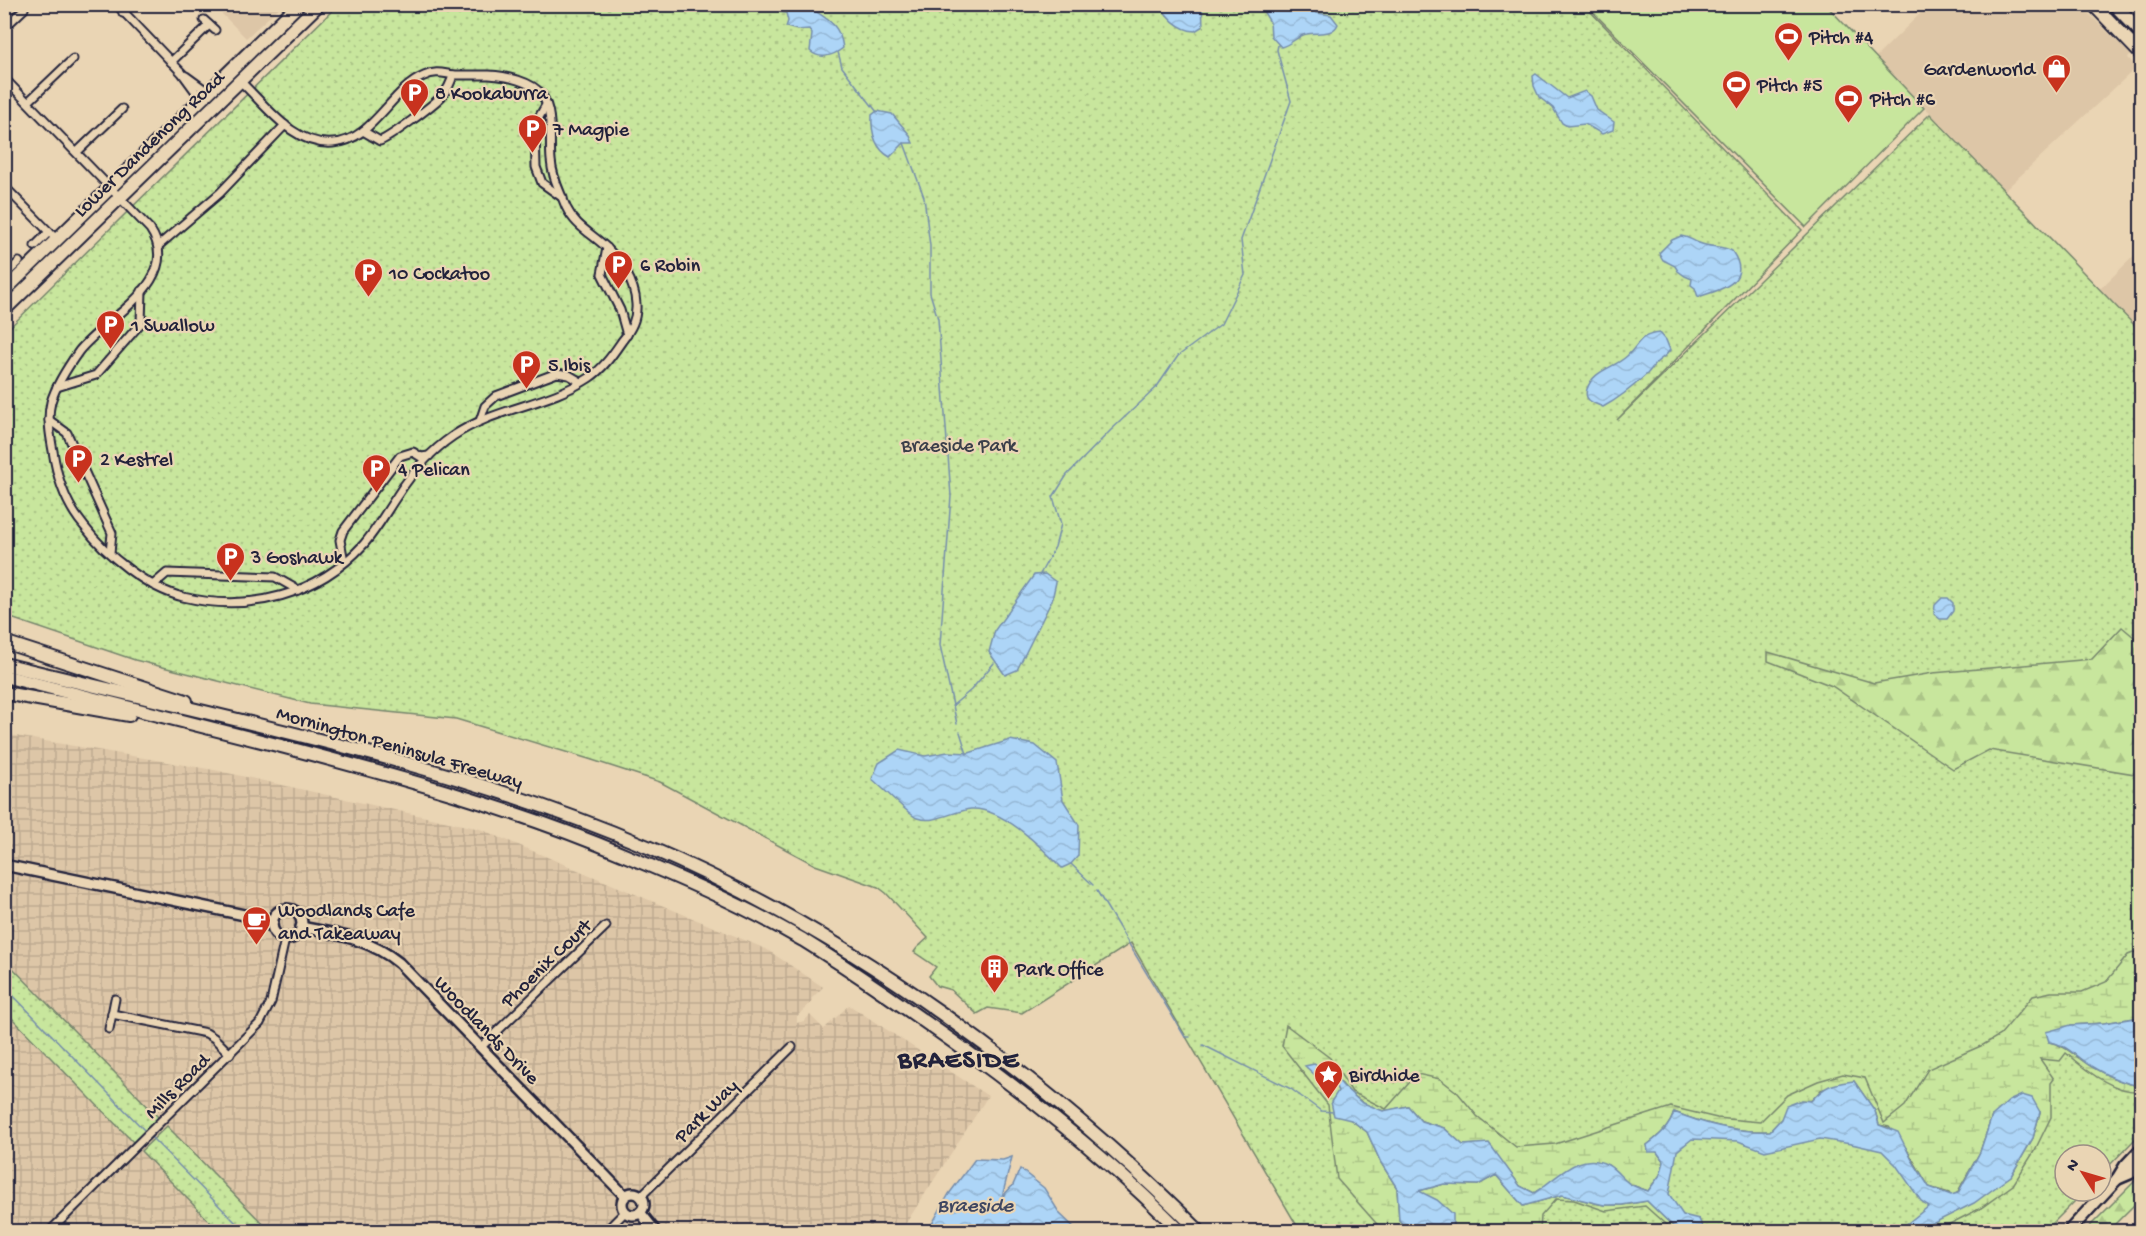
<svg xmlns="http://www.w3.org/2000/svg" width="2146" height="1236" font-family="'Gochi Hand',sans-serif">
	<defs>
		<pattern id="industrial-grid" width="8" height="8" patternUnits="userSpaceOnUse" patternTransform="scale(1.5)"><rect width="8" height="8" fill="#ddc6a7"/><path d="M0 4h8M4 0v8" fill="none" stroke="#bdaa91"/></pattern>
		<pattern id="grass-dots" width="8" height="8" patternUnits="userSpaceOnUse" patternTransform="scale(1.5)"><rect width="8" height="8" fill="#c8e69d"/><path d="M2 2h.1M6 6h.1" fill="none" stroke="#acc588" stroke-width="1.8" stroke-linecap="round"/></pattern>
		<pattern id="forest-firs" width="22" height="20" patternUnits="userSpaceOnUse" patternTransform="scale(1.5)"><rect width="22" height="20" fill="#c8e69d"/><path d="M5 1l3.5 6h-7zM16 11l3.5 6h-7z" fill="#acc588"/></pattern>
		<pattern id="wetland-marsh" width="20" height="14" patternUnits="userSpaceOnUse" patternTransform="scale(1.5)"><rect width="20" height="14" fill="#c8e69d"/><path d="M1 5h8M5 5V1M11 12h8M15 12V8" fill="none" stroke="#acc588"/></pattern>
		<pattern id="water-waves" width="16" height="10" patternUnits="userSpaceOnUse" patternTransform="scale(1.5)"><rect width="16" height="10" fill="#add5f7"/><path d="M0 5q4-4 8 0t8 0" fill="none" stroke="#95b7d5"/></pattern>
	</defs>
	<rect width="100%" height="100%" fill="#ead5b4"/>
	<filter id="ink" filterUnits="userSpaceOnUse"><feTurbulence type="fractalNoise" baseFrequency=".0167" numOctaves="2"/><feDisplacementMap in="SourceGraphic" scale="12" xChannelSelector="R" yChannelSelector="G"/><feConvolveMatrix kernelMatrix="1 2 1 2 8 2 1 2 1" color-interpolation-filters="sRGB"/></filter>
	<g filter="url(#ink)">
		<!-- built -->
		<g fill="#ddc6a7">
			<path d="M2079 4 2131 55 2128 58 2137 67 2005 190 1876 57 1929 5Z"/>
			<path d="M213 5H282L246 38Z"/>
			<path d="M2141 249V331L2100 289Z"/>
		</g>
		<!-- industrial -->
		<path fill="url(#industrial-grid)" d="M4 734 214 770 480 829 766 949 823 987 811 999 813 1001 797 1016V1023L804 1021 810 1015 824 1029 849 1005 988 1096 901 1231H5Z"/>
		<!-- grass -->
		<g fill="url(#grass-dots)" stroke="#75846c" stroke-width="1.5">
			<path d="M338 5H1584L1802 230 1617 420 1930 114 2141 332V1133L2101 1174V1155H2065V1191H2085L2045 1231H1300L1131 943 1022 1013 988 1008 977 1014 951 990 937 986 929 976 936 967 914 952 917 948 928 938 886 893 878 887 815 865 660 782 589 759 456 719 310 704 135 660 5 616V332Z"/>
			<path d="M4 959 159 1118 134 1143 5 1011Z"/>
			<path d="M167 1126 270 1231H219L141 1151Z"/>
		</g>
		<!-- forest -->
		<g fill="url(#forest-firs)" stroke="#75846c" stroke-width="1.5">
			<path d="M2122 627 2141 643V775L1989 750 1953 769 1832 686 1768 661V652L1874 683 1933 673 2092 659Z"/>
			<path d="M2141 1175V1198L2108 1231H2085Z"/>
		</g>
		<!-- wetland -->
		<g fill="url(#wetland-marsh)" stroke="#75846c" stroke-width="1.5">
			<path d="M2141 950V1017L2104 1023 2071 1025 2049 1042C2065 1045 2075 1056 2089 1065 2104 1074 2124 1084 2141 1086V1091C2115 1094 2085 1070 2066 1053L2060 1061 2040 1059 2054 1079 2051 1083V1117L2035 1150 2013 1185 1981 1208 1936 1231H1918L2011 1176 2033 1138 2040 1112 1992 1116 1980 1152 1957 1193 1951 1196 1949 1193 1929 1187 1906 1148 1889 1127 1879 1125 1875 1111 1854 1081 1821 1090 1811 1101 1781 1119 1770 1131C1737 1133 1704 1124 1674 1112 1670 1127 1659 1136 1647 1145L1657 1152 1664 1162 1660 1175 1648 1191 1629 1184 1608 1165 1553 1181 1534 1193 1520 1186 1489 1144 1463 1145 1444 1128 1421 1121 1408 1106C1401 1107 1393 1110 1385 1111 1365 1111 1344 1087 1332 1073L1314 1074 1334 1082 1351 1120 1367 1132 1381 1163 1397 1188 1399 1220 1408 1231H1383L1337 1179 1328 1105 1282 1046 1286 1025 1330 1058 1352 1092 1386 1109 1417 1074 1440 1079 1458 1093 1477 1116 1516 1147 1555 1144 1671 1107 1717 1118 1760 1122 1787 1095 1818 1081 1843 1074 1865 1078 1884 1123 1905 1106 1928 1069 1983 1045 2000 1035 2033 996 2051 992H2082L2106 982 2128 955Z"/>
			<path d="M1496 1175 1523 1206 1562 1195 1604 1205H1622L1647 1201 1678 1231H1673L1645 1206 1606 1211 1574 1200 1556 1199 1541 1216 1540 1231H1449L1453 1226 1418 1191 1444 1184 1478 1185Z"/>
		</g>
		<!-- pitch -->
		<path fill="#c8e69d" stroke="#75846c" stroke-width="1.5" d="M1586 5H1826L1924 108 1806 227Z"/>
		<!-- water -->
		<g fill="url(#water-waves)" stroke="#758dac" stroke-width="1.5">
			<path d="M780 5H792L796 9 806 11 809 7C827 19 840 24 843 48 833 56 820 60 810 51L812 34 809 29 797 30 786 27 788 21 786 13 781 12Z"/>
			<path d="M1159 5H1202L1203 26 1195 31C1178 30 1168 17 1159 5Z"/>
			<path d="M1266 5H1309L1310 8 1317 13 1331 15 1338 24C1333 36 1318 32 1307 34 1298 35 1291 45 1281 47L1271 36 1270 22 1263 11Z"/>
			<path d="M1536 74 1567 98 1585 91 1591 96 1597 110 1614 122 1613 130 1602 134 1585 124 1567 126 1562 123 1553 108 1539 97 1534 86 1533 76Z"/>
			<path d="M877 111 892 114 909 134 913 143H904L890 157C874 148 871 132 872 115Z"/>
			<path d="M1681 236C1689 237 1691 240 1699 243 1710 248 1721 245 1732 251 1753 282 1722 289 1698 297L1695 288 1691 285 1692 279 1685 276 1678 271 1675 266 1663 260 1659 253 1672 240Z"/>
			<path d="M1660 333 1666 340 1670 350C1665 358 1662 357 1656 363 1653 366 1650 371 1647 374 1633 387 1620 398 1603 407 1594 403 1583 401 1587 389 1594 369 1613 369 1627 356 1640 344 1638 335 1660 333Z"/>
			<path d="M1045 574 1056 582 1052 600 1017 670 1005 675 989 652 995 630 1034 575Z"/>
			<path d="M1942 598H1948L1953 603V611L1947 619H1940L1934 614 1935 605Z"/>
			<path d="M1010 740 1035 745 1057 763 1063 800 1079 825 1078 856 1071 864 1062 868C1041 847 1002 807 971 809 953 811 935 824 917 818 910 816 881 786 872 779L879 763 899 750 925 756 948 752 969 753Z"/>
			<path d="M2141 1017V1086C2124 1084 2104 1074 2089 1065 2075 1056 2066 1044 2049 1042L2046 1032 2071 1025 2104 1023Z"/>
			<path d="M1314 1064 1332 1073 1343 1086 1361 1102 1383 1111 1408 1106 1421 1121 1444 1128 1463 1145 1489 1143 1520 1186 1534 1193C1557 1179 1579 1149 1608 1165 1617 1170 1622 1179 1630 1184 1635 1187 1642 1189 1648 1191L1660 1175 1664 1162 1657 1152H1648L1647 1145C1659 1136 1670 1127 1674 1112 1704 1124 1737 1133 1770 1131L1781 1119 1786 1106 1802 1100 1811 1101C1826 1084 1833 1084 1854 1081L1875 1111 1879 1125 1898 1132 1912 1160 1929 1187 1951 1195 1958 1193 1980 1152 1992 1116 2009 1101 2022 1095 2032 1098 2040 1112 2033 1138 2011 1176 1974 1203 1918 1231H1898L1929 1206 1921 1201 1896 1165 1882 1151 1851 1144 1820 1139 1765 1151 1738 1141 1692 1139 1677 1151 1669 1194 1683 1215 1699 1219 1704 1231H1678L1647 1201 1622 1205H1604L1562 1195 1523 1206 1496 1175 1478 1185 1444 1184 1419 1191 1437 1200 1453 1214V1226L1449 1231H1408L1399 1220 1397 1188 1381 1163 1367 1132 1351 1120 1334 1116 1331 1102 1338 1091 1334 1082 1314 1074 1305 1066Z"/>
			<path d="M1012 1157 1002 1197 1013 1185 1020 1169 1044 1188 1060 1214 1078 1231H928L949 1194 975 1159 1003 1160Z"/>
		</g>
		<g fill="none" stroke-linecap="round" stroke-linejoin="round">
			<!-- stream -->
			<g stroke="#758dac" stroke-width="1.5">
				<path d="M795 4 804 11"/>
				<path d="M838 52 842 67 877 112"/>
				<path d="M904 143 924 197 930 246V293L938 319 951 496 940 645 957 724"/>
				<path d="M1039 576 1055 547 1061 524 1053 497 1067 475 1111 430 1156 388 1178 356 1221 324 1245 275 1241 240 1291 101 1277 50 1278 45"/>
				<path d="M952 706 971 690 994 663"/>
				<path d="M960 732 967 754"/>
				<path d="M1071 864 1093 885"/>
				<path d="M1097 891 1185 1037H1190"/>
				<path d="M4 986 146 1132"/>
				<path d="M1203 1045 1291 1089 1321 1111 1333 1112"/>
				<path d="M149 1135 245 1232"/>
			</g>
			<defs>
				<g id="street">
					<path d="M116 4 182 73 201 99"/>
					<path d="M123 13 132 4"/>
					<path d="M204 20 215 30"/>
					<path d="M4 28 24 9"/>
					<path d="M171 62 209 25"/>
					<path d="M186 76 208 92"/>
					<path d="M4 78 150 229C185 281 106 317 79 351 69 365 56 385 51 402 47 418 50 435 53 451 57 478 66 505 84 526 106 555 147 588 183 597 250 613 318 595 364 544 377 529 386 512 397 496 411 474 431 451 453 436 494 408 548 405 589 378 603 369 613 354 622 341 631 330 637 319 636 304 635 282 621 261 606 247 591 233 575 226 566 207 560 191 552 177 551 160 549 140 554 113 542 95 532 81 506 76 489 75 478 75 467 75 456 75 444 74 437 70 424 76 390 90 373 141 333 143 293 146 266 105 240 81"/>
					<path d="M28 102 73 59"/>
					<path d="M546 105 538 119 535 129 536 167 542 183 563 198"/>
					<path d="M363 131 380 141C392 136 432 106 442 96 448 89 451 83 453 75"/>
					<path d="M77 152 122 109"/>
					<path d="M4 186 57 240"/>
					<path d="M35 246 49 232"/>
					<path d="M158 246 220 193 285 125"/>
					<path d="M607 248 602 274 620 310 627 335"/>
					<path d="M4 276 19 262"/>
					<path d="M57 387 96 375 141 323 142 291"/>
					<path d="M49 420 67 433 112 533 110 553"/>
					<path d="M480 421 485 406 496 396 557 373 569 375 581 382"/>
					<path d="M344 562 340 540 343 531 400 456 413 452 421 457 429 456"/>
					<path d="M153 585 167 573 275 577 298 590"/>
					<path d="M112 1014 206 1033 214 1038 230 1054"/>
					<path d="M109 1029 115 999"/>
					<path d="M481 1047 606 926"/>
					<path d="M640 1197 792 1047"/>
					<path d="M49 1232 260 1023 271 1002 285 939"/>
					<path d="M605 1232 625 1212"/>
				</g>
				<g id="secondary">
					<path d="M4 865 273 921"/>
					<circle cx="287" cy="924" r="15"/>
					<path d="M301 927C337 934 370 939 399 963L625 1196"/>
					<circle cx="633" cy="1204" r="11"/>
					<path d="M640 1212 656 1232"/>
				</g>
				<g id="primary">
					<path d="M2117 1179 2131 1173 2142 1162"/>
					<path d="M2068 1232 2117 1179 2125 1166 2142 1148"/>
				</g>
				<g id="highway">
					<path d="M2093 4 2142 55"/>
					<path d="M2114 4 2142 33"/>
					<path d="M4 291 299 4"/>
					<path d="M4 310 319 4"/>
					<path d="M4 642 186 701"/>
					<path d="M4 664C220 718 443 759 648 847 852 934 1044 1076 1200 1232"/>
					<path d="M4 676C97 699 189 723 281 746 399 777 517 809 629 857 688 881 748 908 803 940 858 974 910 1011 962 1048 1039 1104 1114 1164 1181 1232"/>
					<path d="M4 693 129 715"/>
				</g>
			</defs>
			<!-- street casing -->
			<use href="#street" stroke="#22223b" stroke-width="11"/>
			<!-- secondary casing -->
			<use href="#secondary" stroke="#22223b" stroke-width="14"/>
			<!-- primary casing -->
			<use href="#primary" stroke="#22223b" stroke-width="15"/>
			<!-- highway casing -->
			<use href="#highway" stroke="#22223b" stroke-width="16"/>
			<!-- street -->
			<use href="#street" stroke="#ead5b4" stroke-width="7"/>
			<!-- secondary -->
			<use href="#secondary" stroke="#ead5b4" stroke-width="9"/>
			<!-- primary -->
			<use href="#primary" stroke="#ead5b4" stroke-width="10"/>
			<!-- highway -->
			<use href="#highway" stroke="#ead5b4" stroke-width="12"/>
		</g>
	</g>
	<!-- icons -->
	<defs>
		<symbol id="stadium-pin" viewBox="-11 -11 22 30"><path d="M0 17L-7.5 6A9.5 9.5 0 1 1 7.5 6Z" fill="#c8321e" stroke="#ead5b4"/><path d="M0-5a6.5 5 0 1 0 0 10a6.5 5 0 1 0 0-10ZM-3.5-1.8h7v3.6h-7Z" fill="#fff"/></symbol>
		<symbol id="shop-pin" viewBox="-11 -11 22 30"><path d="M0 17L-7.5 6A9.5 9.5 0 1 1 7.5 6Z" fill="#c8321e" stroke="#ead5b4"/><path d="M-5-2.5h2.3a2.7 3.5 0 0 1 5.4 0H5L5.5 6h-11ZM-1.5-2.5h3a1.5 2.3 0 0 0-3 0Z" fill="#fff"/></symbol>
		<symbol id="parking-pin" viewBox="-11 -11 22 30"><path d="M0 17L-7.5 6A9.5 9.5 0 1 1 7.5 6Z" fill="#c8321e" stroke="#ead5b4"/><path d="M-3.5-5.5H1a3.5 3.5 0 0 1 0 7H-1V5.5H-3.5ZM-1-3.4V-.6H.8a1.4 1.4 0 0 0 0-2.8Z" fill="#fff"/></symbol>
		<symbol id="cafe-pin" viewBox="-11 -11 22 30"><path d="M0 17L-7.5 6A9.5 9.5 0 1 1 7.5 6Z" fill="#c8321e" stroke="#ead5b4"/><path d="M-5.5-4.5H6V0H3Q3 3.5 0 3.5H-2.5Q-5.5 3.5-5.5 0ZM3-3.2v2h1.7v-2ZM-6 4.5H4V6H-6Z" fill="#fff"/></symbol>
		<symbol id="building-pin" viewBox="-11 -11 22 30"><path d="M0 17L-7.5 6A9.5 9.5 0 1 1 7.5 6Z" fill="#c8321e" stroke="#ead5b4"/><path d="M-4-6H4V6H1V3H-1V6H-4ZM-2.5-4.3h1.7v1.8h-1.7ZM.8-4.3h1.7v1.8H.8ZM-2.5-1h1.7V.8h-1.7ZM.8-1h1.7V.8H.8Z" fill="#fff"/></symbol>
		<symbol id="sight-pin" viewBox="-11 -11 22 30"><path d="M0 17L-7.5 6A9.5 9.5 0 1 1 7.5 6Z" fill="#c8321e" stroke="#ead5b4"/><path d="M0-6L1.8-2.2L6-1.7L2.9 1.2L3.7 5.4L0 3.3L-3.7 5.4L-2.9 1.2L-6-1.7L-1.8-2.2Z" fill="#fff"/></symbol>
	</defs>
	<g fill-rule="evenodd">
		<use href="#stadium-pin" x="1772" y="20" width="33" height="45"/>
		<use href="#shop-pin" x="2040" y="52" width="33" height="45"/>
		<use href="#stadium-pin" x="1720" y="68" width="33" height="45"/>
		<use href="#parking-pin" x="398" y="76" width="33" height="45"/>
		<use href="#stadium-pin" x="1832" y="82" width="33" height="45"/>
		<use href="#parking-pin" x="516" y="112" width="33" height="45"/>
		<use href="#parking-pin" x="602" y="248" width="33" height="45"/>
		<use href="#parking-pin" x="352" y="256" width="33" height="45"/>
		<use href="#parking-pin" x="94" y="308" width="33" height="45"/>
		<use href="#parking-pin" x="510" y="348" width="33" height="45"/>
		<use href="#parking-pin" x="62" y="442" width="33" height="45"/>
		<use href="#parking-pin" x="360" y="452" width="33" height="45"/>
		<use href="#parking-pin" x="214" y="540" width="33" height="45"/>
		<use href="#cafe-pin" x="240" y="904" width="33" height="45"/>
		<use href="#building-pin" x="978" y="952" width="33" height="45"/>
		<use href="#sight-pin" x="1312" y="1058" width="33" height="45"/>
	</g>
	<g text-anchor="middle" stroke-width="4.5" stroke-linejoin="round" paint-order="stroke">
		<!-- poi labels -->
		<g font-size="20" fill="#22223b" stroke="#ead5b4" text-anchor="start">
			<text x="1809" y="43">Pitch #4</text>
			<text x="2035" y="75" text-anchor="end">Gardenworld</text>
			<text x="1757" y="91">Pitch #5</text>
			<text x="435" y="99">8 Kookaburra</text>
			<text x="1870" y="105">Pitch #6</text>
			<text x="553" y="135">7 Magpie</text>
			<text x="640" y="271">6 Robin</text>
			<text x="389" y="279">10 Cockatoo</text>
			<text x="131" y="331">1 Swallow</text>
			<text x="548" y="371">5 Ibis</text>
			<text x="100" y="465">2 Kestrel</text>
			<text x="398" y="475">4 Pelican</text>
			<text x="251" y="563">3 Goshawk</text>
			<text x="278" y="916">Woodlands Cafe<tspan x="278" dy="23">and Takeaway</tspan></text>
			<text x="1015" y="975">Park Office</text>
			<text x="1349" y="1081">Birdhide</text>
		</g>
		<!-- street labels -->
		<g font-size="20" fill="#22223b" stroke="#ead5b4">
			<text transform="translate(148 143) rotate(-44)" y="7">Lower Dandenong Road</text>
			<text transform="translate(400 746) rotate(16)" y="7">Mornington Peninsula Freeway</text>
			<text transform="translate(545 962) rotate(-44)" y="7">Phoenix Court</text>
			<text transform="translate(488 1029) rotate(46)" y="7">Woodlands Drive</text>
			<text transform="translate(176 1085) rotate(-45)" y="7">Mills Road</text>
			<text transform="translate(705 1110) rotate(-45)" y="7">Park Way</text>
		</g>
		<!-- park labels -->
		<g font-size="20" fill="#3b3f4a" stroke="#ead5b4">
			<text x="959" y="451">Braeside Park</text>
		</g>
		<!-- water labels -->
		<g font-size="21" font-style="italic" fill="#3e4661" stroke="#ead5b4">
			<text x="975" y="1211">Braeside</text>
		</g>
		<!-- district labels -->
		<g font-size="26" font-weight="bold" letter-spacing="1.5" fill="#22223b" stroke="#ead5b4">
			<text x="959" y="1067">BRAESIDE</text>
		</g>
	</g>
	<!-- margin -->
	<rect width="2146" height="1236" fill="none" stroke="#ead5b4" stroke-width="24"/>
	<rect x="12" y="12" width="2122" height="1212" fill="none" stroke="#22223b" stroke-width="2" filter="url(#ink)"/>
	<!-- north arrow -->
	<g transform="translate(2083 1173) rotate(307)"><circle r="28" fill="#ead5b4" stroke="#9a8d84" stroke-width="1.5"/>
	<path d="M0-4.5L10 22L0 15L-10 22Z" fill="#c8321e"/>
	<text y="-9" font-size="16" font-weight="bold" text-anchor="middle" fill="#22223b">N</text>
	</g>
</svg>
